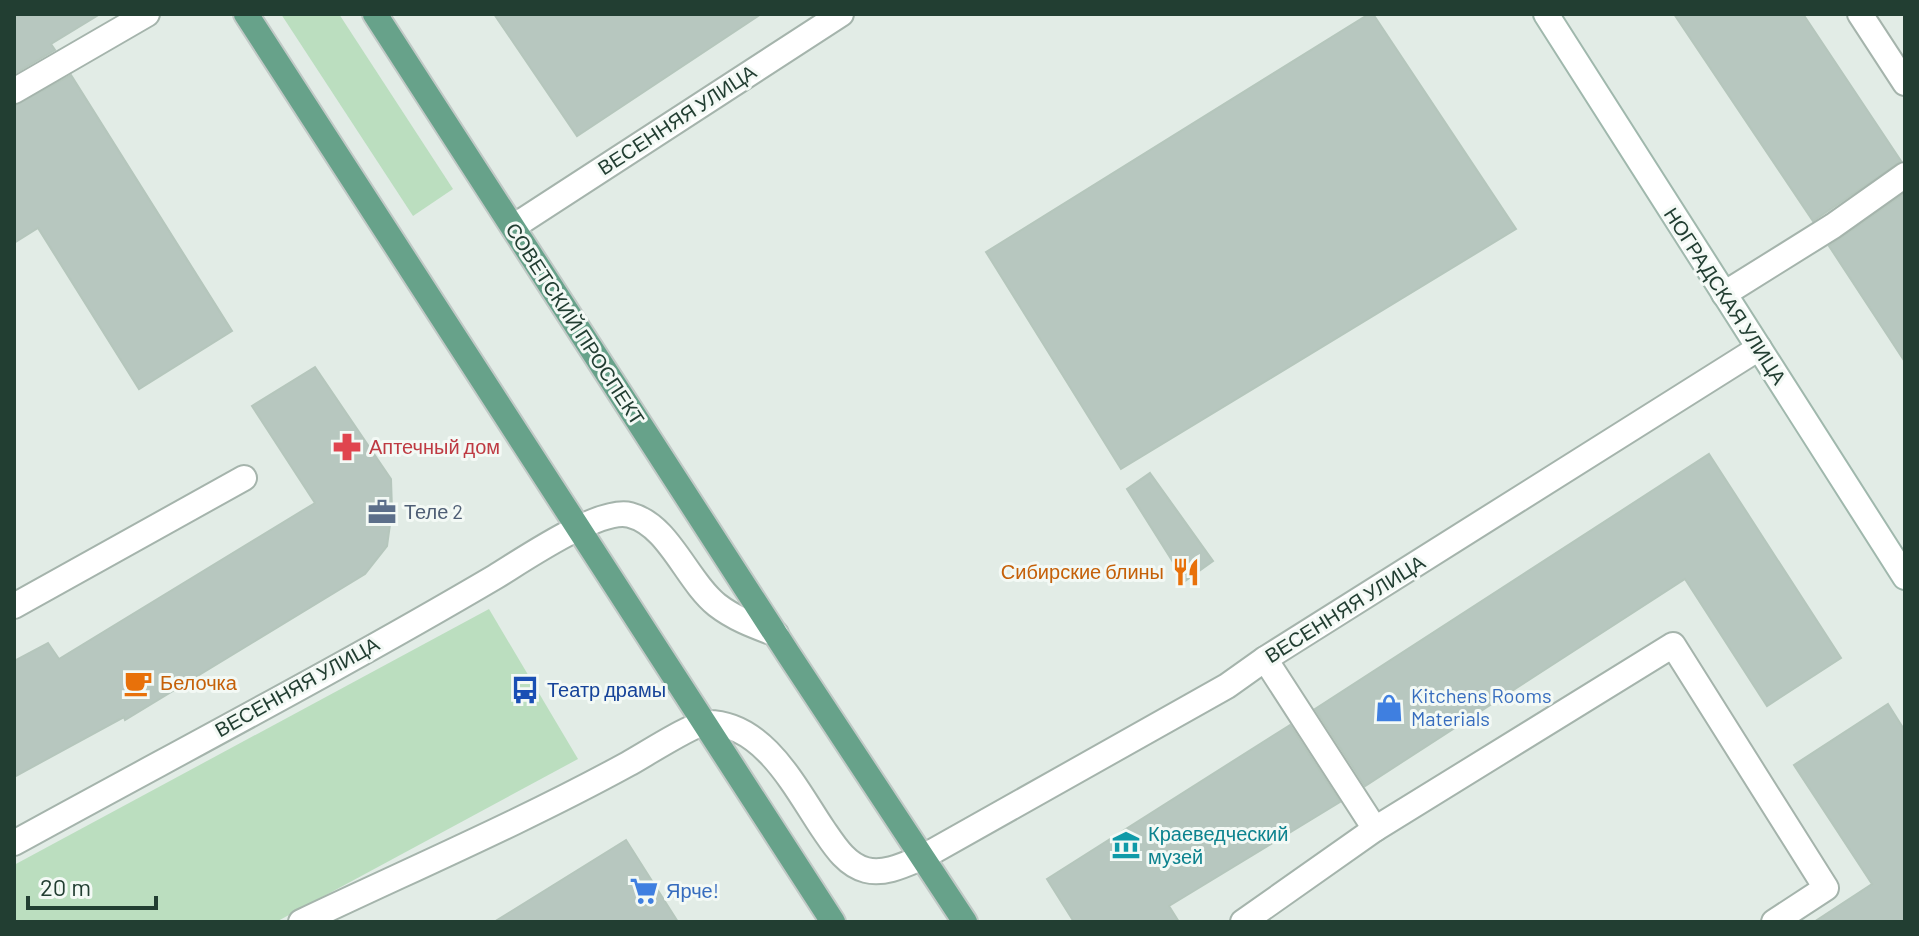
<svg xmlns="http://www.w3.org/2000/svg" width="1919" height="936" font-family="Barlow,sans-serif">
	<rect width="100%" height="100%" fill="#e2ece6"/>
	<!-- green -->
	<g fill="#bbdebf">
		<path d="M281 14H339L453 189 413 216Z"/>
		<path d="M489 609 578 759 276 922H14V865Z"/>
	</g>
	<!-- building -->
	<g fill="#b7c7bf" stroke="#b5c6bc" stroke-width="2">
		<path d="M14 14H100L51 44 55 50 14 74Z"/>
		<path d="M494 14H761L577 136Z"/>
		<path d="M1369 14H1373L1516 229 1121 469 986 252Z"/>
		<path d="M1674 14H1803L1901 161 1813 221Z"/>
		<path d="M71 75 232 331 139 389 38 228 14 243V106Z"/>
		<path d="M1905 193V362L1829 246Z"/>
		<path d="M315 367 391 479 392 510 387 546 365 574 125 720 124 717 14 777V661L48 643 59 659 315 503 252 406Z"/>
		<path d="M1709 454 1841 658 1767 706 1685 579 1365 786 1315 709Z"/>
		<path d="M1150 473 1213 561 1185 581 1127 489Z"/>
		<path d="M1888 704 1905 731V922H1814L1872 884 1794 765Z"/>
		<path d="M1290 725 1340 802 1169 906 1179 922H1074L1047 879Z"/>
		<path d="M626 840 678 922H494Z"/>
	</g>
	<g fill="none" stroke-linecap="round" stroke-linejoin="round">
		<defs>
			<g id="lane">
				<path d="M1860 14 1905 83"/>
				<path d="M14 91 147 14"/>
				<path d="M1724 294 1833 226 1905 175"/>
				<path d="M14 606 244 478"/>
				<path d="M1265 659 1375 829 1673 645 1826 888 1774 922"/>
				<path d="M1243 922 1375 829"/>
			</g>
			<g id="street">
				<path d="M513 227 841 14"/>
				<path d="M14 843C174 755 337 670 495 577 523 560 600 507 630 515 669 525 686 580 717 605 735 619 755 626 776 634"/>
				<path d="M301 922C410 870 522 822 628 764 643 756 695 722 708 723 764 723 796 789 823 829 834 845 846 865 866 870 885 875 906 864 923 857L1227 686 1265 659 1759 348"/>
			</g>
			<path id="secondary" d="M1546 14 1905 577"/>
			<g id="primary">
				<path d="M246 14 833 922"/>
				<path d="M375 14 789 655 965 922"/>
			</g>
		</defs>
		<!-- lane casing -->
		<use href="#lane" stroke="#a5b4ac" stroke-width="28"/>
		<!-- street casing -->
		<use href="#street" stroke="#a5b4ac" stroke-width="28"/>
		<!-- secondary casing -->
		<use href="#secondary" stroke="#a0b8ad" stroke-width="28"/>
		<!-- primary casing -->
		<use href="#primary" stroke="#c1c9c6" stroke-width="28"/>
		<!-- lane -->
		<use href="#lane" stroke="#fff" stroke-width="24"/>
		<!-- street -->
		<use href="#street" stroke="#fff" stroke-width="24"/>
		<!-- secondary -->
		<use href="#secondary" stroke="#fff" stroke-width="24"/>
		<!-- primary -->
		<use href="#primary" stroke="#67a28a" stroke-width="24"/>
	</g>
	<!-- icons -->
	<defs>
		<symbol id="pharmacy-bare" viewBox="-9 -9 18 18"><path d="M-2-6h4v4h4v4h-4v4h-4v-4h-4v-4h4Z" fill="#e0444e" stroke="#f3f9f5" stroke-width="2.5" paint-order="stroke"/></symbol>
		<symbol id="office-bare" viewBox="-9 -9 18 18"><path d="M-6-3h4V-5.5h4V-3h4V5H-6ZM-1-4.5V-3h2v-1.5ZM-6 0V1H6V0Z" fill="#5c6f8a" stroke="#f3f9f5" stroke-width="2.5" paint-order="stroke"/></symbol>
		<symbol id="restaurant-bare" viewBox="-9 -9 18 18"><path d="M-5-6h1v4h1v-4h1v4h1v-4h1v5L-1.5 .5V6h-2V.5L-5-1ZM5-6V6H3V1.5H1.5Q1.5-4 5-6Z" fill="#e8710a" stroke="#f3f9f5" stroke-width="2.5" paint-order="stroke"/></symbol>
		<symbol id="cafe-bare" viewBox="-9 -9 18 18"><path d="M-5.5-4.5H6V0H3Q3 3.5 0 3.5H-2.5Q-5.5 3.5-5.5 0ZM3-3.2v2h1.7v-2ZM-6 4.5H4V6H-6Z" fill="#e8710a" stroke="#f3f9f5" stroke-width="2.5" paint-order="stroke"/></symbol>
		<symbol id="bus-bare" viewBox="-9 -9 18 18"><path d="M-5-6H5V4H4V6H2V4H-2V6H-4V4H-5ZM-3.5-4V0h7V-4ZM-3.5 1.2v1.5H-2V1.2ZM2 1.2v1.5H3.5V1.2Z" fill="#1a4fb4" stroke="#f3f9f5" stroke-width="2.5" paint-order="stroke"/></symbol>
		<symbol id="shop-bare" viewBox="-9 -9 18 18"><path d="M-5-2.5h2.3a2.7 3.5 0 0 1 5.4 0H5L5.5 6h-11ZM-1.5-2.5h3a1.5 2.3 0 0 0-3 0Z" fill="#3f7fe0" stroke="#f3f9f5" stroke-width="2.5" paint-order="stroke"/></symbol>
		<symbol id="museum-bare" viewBox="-9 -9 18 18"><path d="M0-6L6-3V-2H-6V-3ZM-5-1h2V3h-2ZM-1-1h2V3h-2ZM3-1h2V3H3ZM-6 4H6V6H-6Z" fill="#0f9aa8" stroke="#f3f9f5" stroke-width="2.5" paint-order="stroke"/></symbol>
		<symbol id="supermarket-bare" viewBox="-9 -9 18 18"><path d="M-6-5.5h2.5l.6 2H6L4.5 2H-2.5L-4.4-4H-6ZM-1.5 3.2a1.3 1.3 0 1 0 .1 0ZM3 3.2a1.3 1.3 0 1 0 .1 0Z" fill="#3f7fe0" stroke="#f3f9f5" stroke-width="2.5" paint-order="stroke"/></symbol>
	</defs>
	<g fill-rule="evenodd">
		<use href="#pharmacy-bare" x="327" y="427" width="40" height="40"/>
		<use href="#office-bare" x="362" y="492" width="40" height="40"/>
		<use href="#restaurant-bare" x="1166" y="552" width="40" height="40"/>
		<use href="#cafe-bare" x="118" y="663" width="40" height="40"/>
		<use href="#bus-bare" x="505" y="670" width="40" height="40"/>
		<use href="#shop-bare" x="1369" y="688" width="40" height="40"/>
		<use href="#museum-bare" x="1106" y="825" width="40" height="40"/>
		<use href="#supermarket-bare" x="624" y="871" width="40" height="40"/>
	</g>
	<g text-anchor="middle" stroke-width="6" stroke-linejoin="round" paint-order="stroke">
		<!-- street labels -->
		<g font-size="20" fill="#223e32" stroke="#f3f9f5">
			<text transform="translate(677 120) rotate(-33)" y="7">ВЕСЕННЯЯ УЛИЦА</text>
			<text transform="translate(1725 296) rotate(57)" y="7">НОГРАДСКАЯ УЛИЦА</text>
			<text transform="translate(575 324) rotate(57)" y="7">СОВЕТСКИЙ ПРОСПЕКТ</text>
			<text transform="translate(1345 609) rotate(-32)" y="7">ВЕСЕННЯЯ УЛИЦА</text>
			<text transform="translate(297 687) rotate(-29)" y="7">ВЕСЕННЯЯ УЛИЦА</text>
		</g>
		<!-- health labels -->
		<g font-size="20" fill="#be3a42" stroke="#f3f9f5" text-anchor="start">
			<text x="369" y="454">Аптечный дом</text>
		</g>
		<!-- service labels -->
		<g font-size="20" fill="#4e5e75" stroke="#f3f9f5" text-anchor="start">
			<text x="404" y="519">Теле 2</text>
		</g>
		<!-- food labels -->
		<g font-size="20" fill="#c56008" stroke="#f3f9f5" text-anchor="end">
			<text x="1164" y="579">Сибирские блины</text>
			<text x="160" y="690" text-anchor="start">Белочка</text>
		</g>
		<!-- transit labels -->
		<g font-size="20" fill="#164399" stroke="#f3f9f5" text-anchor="start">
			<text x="547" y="697">Театр драмы</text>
		</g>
		<!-- shop labels -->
		<g font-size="20" fill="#366cbe" stroke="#f3f9f5" text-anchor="start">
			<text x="1411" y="703">Kitchens Rooms<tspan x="1411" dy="23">Materials</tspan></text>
			<text x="666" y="898">Ярче!</text>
		</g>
		<!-- culture labels -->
		<g font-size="20" fill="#0d838f" stroke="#f3f9f5" text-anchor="start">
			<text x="1148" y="841">Краеведческий<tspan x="1148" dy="23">музей</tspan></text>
		</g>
	</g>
	<!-- border -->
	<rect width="1919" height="936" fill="none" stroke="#223e32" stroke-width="32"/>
	<!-- scale -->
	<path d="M28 896v12h128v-12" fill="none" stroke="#223e32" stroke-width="4"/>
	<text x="40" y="896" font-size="24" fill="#223e32" stroke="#f3f9f5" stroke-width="6" paint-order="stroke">20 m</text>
</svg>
